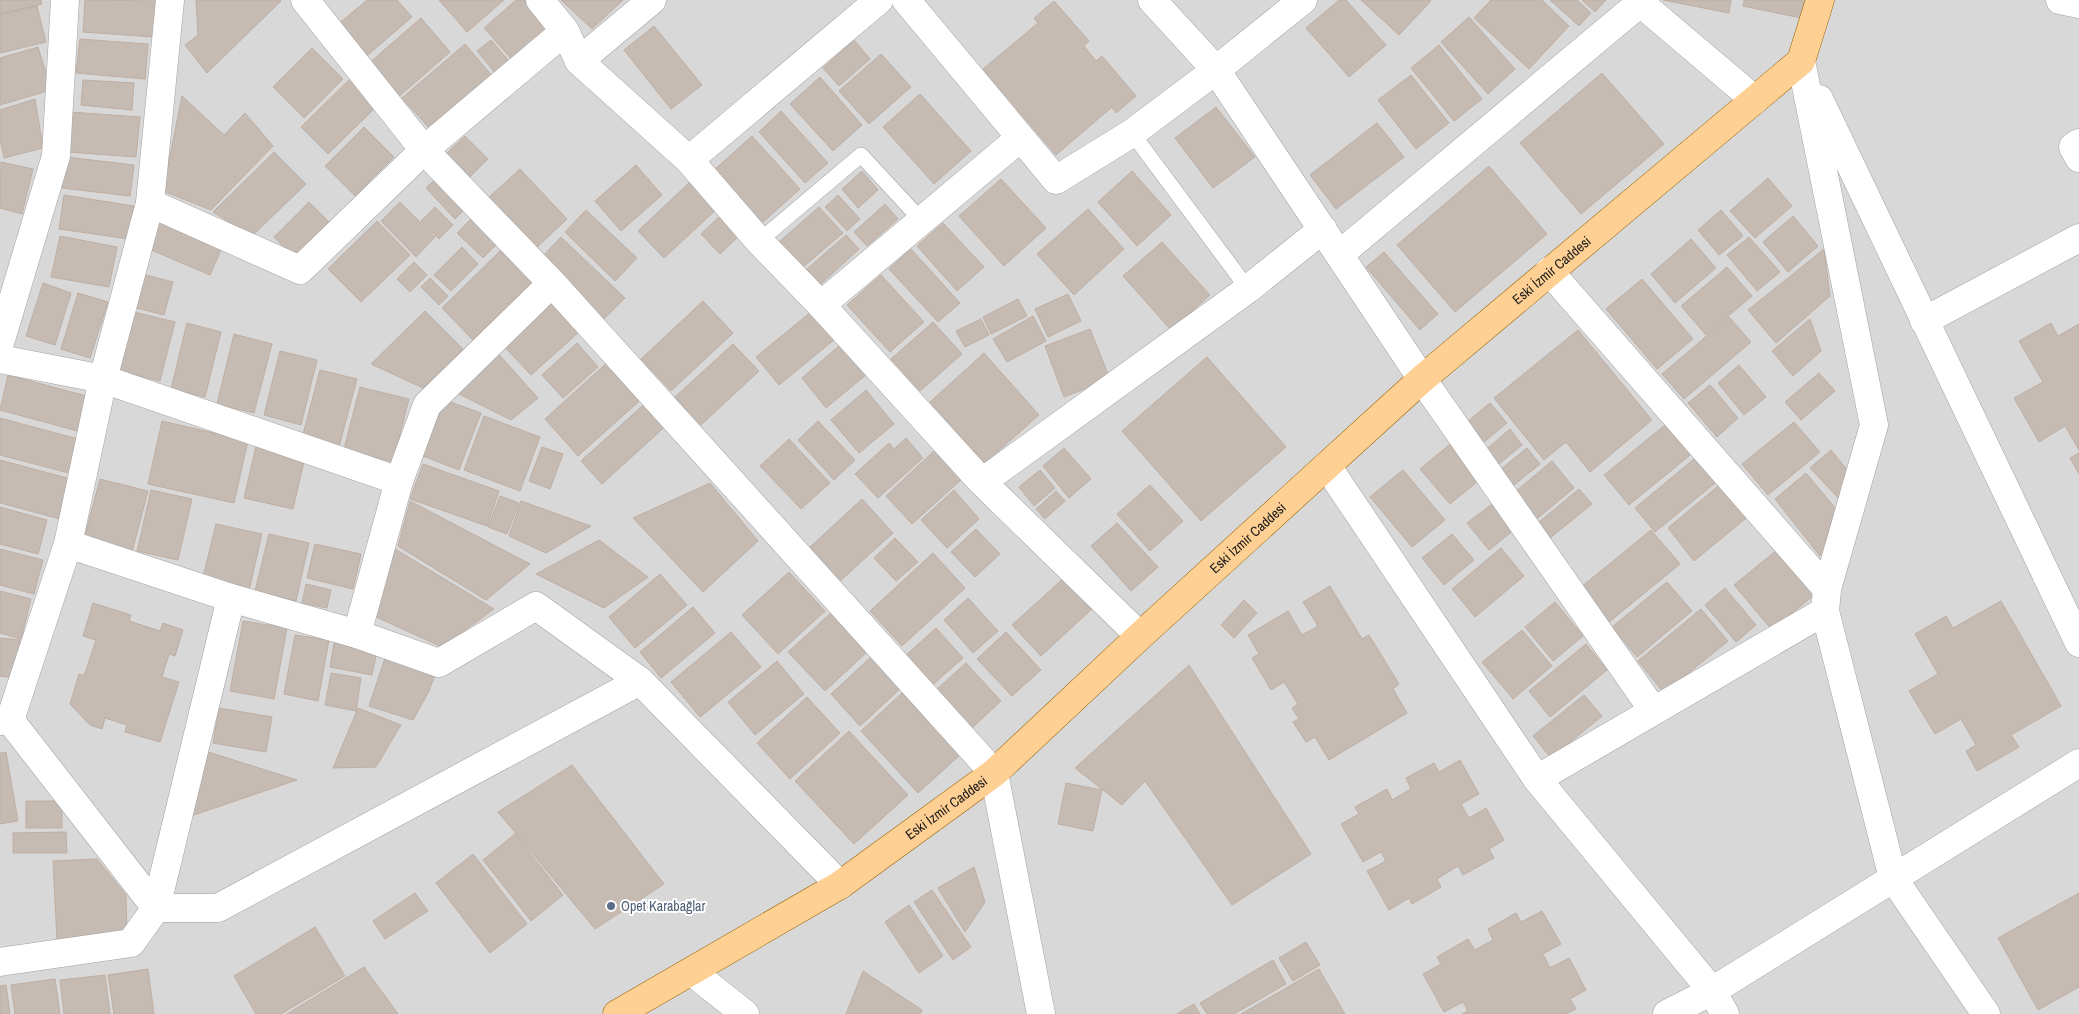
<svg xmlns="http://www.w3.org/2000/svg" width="2079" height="1014" font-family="'Archivo Narrow',sans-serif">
	<rect width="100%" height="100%" fill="#ede9e0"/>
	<!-- residential -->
	<rect fill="#d9d8d8" x="0" y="0" width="2079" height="1014"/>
	<!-- building -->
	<g fill="#c5bbb3" stroke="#bfaea2">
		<path d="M0 0H41L42 4 0 14Z"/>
		<path d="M85 0 157 1 154 37 83 32Z"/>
		<path d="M196 0H280L281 1 207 73 185 45 198 35Z"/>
		<path d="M367 0H397L412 17 363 59 335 27Z"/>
		<path d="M439 0H504L467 32Z"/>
		<path d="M516 0H536L557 25 514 62 484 28Z"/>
		<path d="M561 0H623L592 29Z"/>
		<path d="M1339 0H1346L1386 45 1349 77 1306 28Z"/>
		<path d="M1361 0H1430L1431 1 1399 35Z"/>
		<path d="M1491 0H1542L1569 26 1529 69 1474 18Z"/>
		<path d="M1550 0H1577L1591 13 1579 26Z"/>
		<path d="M1582 0H1606L1595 12Z"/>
		<path d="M1663 0H1731L1729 13Z"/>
		<path d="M1744 0H1805L1801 18 1743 6Z"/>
		<path d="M1054 1 1089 41 1084 46 1096 61 1102 56 1136 96 1116 113 1112 107 1056 155 983 69 1038 23 1034 18Z"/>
		<path d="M37 6 46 42 0 53V15Z"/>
		<path d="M1469 17 1515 69 1488 94 1441 42Z"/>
		<path d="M421 18 450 52 396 99 367 65Z"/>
		<path d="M654 26 702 85 671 109 624 50Z"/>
		<path d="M80 39 148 44 145 79 76 73Z"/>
		<path d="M491 40 510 62 496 74 477 51Z"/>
		<path d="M854 40 870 59 839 86 823 68Z"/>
		<path d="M465 44 493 77 431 130 402 98Z"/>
		<path d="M1439 45 1482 99 1454 121 1411 68Z"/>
		<path d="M38 47 51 90 0 105V58Z"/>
		<path d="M312 48 343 79 304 118 273 87Z"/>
		<path d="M881 54 911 87 869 124 839 91Z"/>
		<path d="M1602 73 1664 144 1581 214 1520 143Z"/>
		<path d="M1411 75 1449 123 1416 149 1378 100Z"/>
		<path d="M820 77 862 125 833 151 790 104Z"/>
		<path d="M350 79 377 106 328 154 301 127Z"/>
		<path d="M83 80 134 83 132 110 81 105Z"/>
		<path d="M920 94 971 151 934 184 883 127Z"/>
		<path d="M182 96 224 135 245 113 273 146 211 210 163 191Z"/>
		<path d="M35 99 43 148 4 158 0 139V110Z"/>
		<path d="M1216 107 1255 157 1213 188 1175 138Z"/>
		<path d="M781 111 828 163 805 183 759 132Z"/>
		<path d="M71 112 140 117 136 157 68 152Z"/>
		<path d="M1377 123 1404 157 1336 209 1310 175Z"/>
		<path d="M364 127 394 157 355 196 325 166Z"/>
		<path d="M465 136 488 159 470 177 447 153Z"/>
		<path d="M752 136 800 189 762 223 714 170Z"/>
		<path d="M274 152 306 184 252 236 213 212Z"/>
		<path d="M66 157 134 165 130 196 62 188Z"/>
		<path d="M1 162 33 169 22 214 0 208Z"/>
		<path d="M636 165 662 195 621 231 595 201Z"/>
		<path d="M1489 166 1547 234 1455 312 1397 245Z"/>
		<path d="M520 169 567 219 535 249 488 198Z"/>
		<path d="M862 171 878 190 858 208 842 189Z"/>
		<path d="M1132 171 1171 215 1137 246 1098 202Z"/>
		<path d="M441 174 470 204 455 219 426 188Z"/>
		<path d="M1768 178 1792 206 1755 238 1730 211Z"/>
		<path d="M1001 179 1046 228 1004 266 959 216Z"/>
		<path d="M692 180 718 208 664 258 638 231Z"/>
		<path d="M64 195 134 206 129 239 59 229Z"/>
		<path d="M838 195 860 219 847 231 825 207Z"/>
		<path d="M309 202 333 226 297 261 274 237Z"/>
		<path d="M400 202 435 237 416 257 381 221Z"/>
		<path d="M885 204 898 219 867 246 854 232Z"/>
		<path d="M435 207 453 225 439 239 421 221Z"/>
		<path d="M819 207 843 233 802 268 779 242Z"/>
		<path d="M1088 209 1124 249 1074 295 1037 254Z"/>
		<path d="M586 210 637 258 615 281 565 232Z"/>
		<path d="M1721 210 1743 236 1719 255 1698 230Z"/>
		<path d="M478 212 503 238 483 258 457 233Z"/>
		<path d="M724 212 743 232 720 254 701 234Z"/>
		<path d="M1793 216 1818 246 1788 272 1763 242Z"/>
		<path d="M156 217 223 245 210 275 144 247Z"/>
		<path d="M377 221 410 255 361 302 328 269Z"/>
		<path d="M943 223 984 267 957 291 917 246Z"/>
		<path d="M846 235 859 249 821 284 807 269Z"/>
		<path d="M60 236 117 247 109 287 51 277Z"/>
		<path d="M561 237 625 298 604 319 541 258Z"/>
		<path d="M1749 237 1780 272 1757 291 1727 255Z"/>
		<path d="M1691 239 1716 268 1675 303 1651 274Z"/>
		<path d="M1162 242 1210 295 1171 330 1123 276Z"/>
		<path d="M462 247 478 264 451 291 434 275Z"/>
		<path d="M911 249 960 303 938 322 889 269Z"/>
		<path d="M1824 249 1830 296 1776 343 1748 310Z"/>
		<path d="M500 251 531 283 473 340 442 308Z"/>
		<path d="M1384 252 1438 314 1420 330 1366 267Z"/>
		<path d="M414 262 427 275 410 292 397 279Z"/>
		<path d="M1727 267 1752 296 1706 335 1681 306Z"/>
		<path d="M142 274 173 282 164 315 133 307Z"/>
		<path d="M881 275 924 322 890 352 847 305Z"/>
		<path d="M430 278 448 296 439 305 421 287Z"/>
		<path d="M1642 279 1693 339 1657 369 1606 309Z"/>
		<path d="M43 283 71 293 55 345 26 336Z"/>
		<path d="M78 293 108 302 90 358 61 349Z"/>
		<path d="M1068 294 1081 321 1048 337 1035 309Z"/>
		<path d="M550 297 580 331 531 375 500 342Z"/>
		<path d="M1018 299 1027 316 991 334 983 317Z"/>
		<path d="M703 301 733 333 671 391 641 359Z"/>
		<path d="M425 311 463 349 423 388 371 364Z"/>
		<path d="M812 311 835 339 779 385 756 357Z"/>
		<path d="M134 312 175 322 160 381 119 371Z"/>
		<path d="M1033 316 1046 341 1007 362 993 339Z"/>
		<path d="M1729 317 1751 342 1684 399 1662 374Z"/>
		<path d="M981 319 989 335 965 347 956 331Z"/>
		<path d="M1810 319 1821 351 1793 376 1772 351Z"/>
		<path d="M933 322 962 354 920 391 891 359Z"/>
		<path d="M187 323 221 332 205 397 171 389Z"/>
		<path d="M2051 323 2058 336 2079 324V450L2065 426 2039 442 2014 398 2043 382 2019 341Z"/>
		<path d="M1090 329 1110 379 1064 397 1045 346Z"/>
		<path d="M1578 330 1652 420 1590 472 1566 442 1544 460 1494 398Z"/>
		<path d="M234 334 272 344 254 413 217 404Z"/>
		<path d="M577 343 598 367 563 398 542 375Z"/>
		<path d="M733 344 759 371 701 425 675 397Z"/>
		<path d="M841 344 867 374 826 408 802 378Z"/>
		<path d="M280 351 317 360 301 425 264 415Z"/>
		<path d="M496 351 538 398 511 420 455 392Z"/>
		<path d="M984 353 1039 415 985 463 930 402Z"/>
		<path d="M1207 357 1286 447 1201 521 1122 431Z"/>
		<path d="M612 358 646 395 578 456 545 419Z"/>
		<path d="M1739 365 1766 397 1744 415 1718 383Z"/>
		<path d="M320 370 357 379 339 447 302 438Z"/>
		<path d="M1819 373 1835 391 1801 420 1785 402Z"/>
		<path d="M8 375 90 397 81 432 0 410Z"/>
		<path d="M1710 385 1738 418 1717 437 1688 403Z"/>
		<path d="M360 387 409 399 393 462 344 449Z"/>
		<path d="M866 390 894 424 859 453 831 420Z"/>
		<path d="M445 400 481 413 459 470 423 456Z"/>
		<path d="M649 400 669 423 602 484 581 461Z"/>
		<path d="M1490 403 1507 423 1478 447 1461 427Z"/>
		<path d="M484 416 540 437 520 491 464 470Z"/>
		<path d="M0 418 78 439 69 473 0 455Z"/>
		<path d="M162 421 248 441 234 503 148 484Z"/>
		<path d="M818 421 855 460 834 480 798 440Z"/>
		<path d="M1670 421 1695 451 1629 505 1604 475Z"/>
		<path d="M1794 422 1820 452 1768 495 1742 464Z"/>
		<path d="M1510 429 1522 445 1493 469 1481 454Z"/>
		<path d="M906 438 923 458 878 498 855 474 889 443 894 449Z"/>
		<path d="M789 439 830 483 801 509 760 466Z"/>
		<path d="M1454 441 1483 477 1450 504 1420 469Z"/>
		<path d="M257 442 306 453 293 509 244 498Z"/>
		<path d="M542 447 563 454 550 489 529 481Z"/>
		<path d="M1064 448 1091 479 1069 498 1043 466Z"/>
		<path d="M1527 448 1540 464 1509 489 1496 473Z"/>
		<path d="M935 450 962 479 912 524 886 496Z"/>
		<path d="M1831 450 1852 476 1842 502 1810 468Z"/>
		<path d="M2079 453V474L2070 458Z"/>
		<path d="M1700 454 1720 479 1655 532 1635 508Z"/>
		<path d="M0 460 71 479 60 519 0 503Z"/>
		<path d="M1552 461 1574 488 1532 523 1510 496Z"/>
		<path d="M423 464 499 491 487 526 410 499Z"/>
		<path d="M1040 470 1055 488 1034 506 1019 487Z"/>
		<path d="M1403 470 1445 520 1412 547 1370 497Z"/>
		<path d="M1806 473 1836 509 1820 556 1775 499Z"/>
		<path d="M1729 477 1756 510 1694 561 1668 528Z"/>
		<path d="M100 479 148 491 132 552 84 539Z"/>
		<path d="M710 483 758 541 703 592 633 518Z"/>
		<path d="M1150 485 1183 521 1150 551 1117 514Z"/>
		<path d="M1579 489 1592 504 1545 542 1533 527Z"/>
		<path d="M151 490 192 499 178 560 137 551Z"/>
		<path d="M954 490 979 519 947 548 921 520Z"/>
		<path d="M1056 491 1065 501 1045 519 1036 509Z"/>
		<path d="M500 496 519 503 507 534 488 527Z"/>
		<path d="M862 499 893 533 840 581 809 548Z"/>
		<path d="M410 501 530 564 486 600 398 546Z"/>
		<path d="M521 501 591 526 546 553 509 536Z"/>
		<path d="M1492 504 1514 530 1489 550 1467 523Z"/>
		<path d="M0 507 47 520 38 554 0 544Z"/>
		<path d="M1117 523 1158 567 1131 591 1091 546Z"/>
		<path d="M216 524 262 534 249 591 202 581Z"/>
		<path d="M976 529 1000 554 975 577 951 552Z"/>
		<path d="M1651 530 1680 564 1609 622 1580 588Z"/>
		<path d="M269 534 309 543 296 601 255 591Z"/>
		<path d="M1452 534 1474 560 1444 585 1422 558Z"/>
		<path d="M895 538 918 562 896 581 874 558Z"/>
		<path d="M599 540 648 577 604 608 536 574Z"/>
		<path d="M315 544 361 554 353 589 307 578Z"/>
		<path d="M1783 545 1820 590 1772 630 1734 585Z"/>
		<path d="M1501 548 1524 576 1475 617 1452 589Z"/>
		<path d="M0 549 43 560 34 594 0 585Z"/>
		<path d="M395 549 494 609 442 647 374 616Z"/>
		<path d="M933 553 965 588 902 646 870 611Z"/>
		<path d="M789 572 825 611 778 654 742 615Z"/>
		<path d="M660 574 687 605 635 648 609 617Z"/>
		<path d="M1066 576 1094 607 1041 656 1012 625Z"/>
		<path d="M1667 582 1692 611 1637 657 1612 627Z"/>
		<path d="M306 584 331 590 327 608 302 603Z"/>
		<path d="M1330 586 1362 639 1369 635 1399 684 1393 689 1407 713 1329 760 1315 737 1306 742 1293 722 1299 719 1292 708 1298 704 1284 682 1271 690 1252 658 1259 654 1248 635 1288 611 1302 635 1318 626 1303 602Z"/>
		<path d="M1725 588 1756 625 1736 642 1705 605Z"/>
		<path d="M0 591 31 599 21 639 0 633Z"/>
		<path d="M968 598 998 631 973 653 944 620Z"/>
		<path d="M1244 600 1257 613 1234 638 1221 625Z"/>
		<path d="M2001 601 2061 706 2011 735 2019 747 1977 771 1966 751 1976 745 1961 719 1935 734 1909 691 1938 674 1915 634 1946 616 1953 628Z"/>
		<path d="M1555 602 1583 636 1553 661 1525 627Z"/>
		<path d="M93 603 131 615 129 621 160 631 163 623 183 630 175 656 169 654 162 677 179 682 160 742 125 732 127 725 105 718 102 729 90 725 70 704 79 674 84 676 96 640 83 636Z"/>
		<path d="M693 607 715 633 661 678 640 652Z"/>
		<path d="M1701 609 1728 641 1664 693 1638 661Z"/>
		<path d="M831 613 867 652 825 691 788 652Z"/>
		<path d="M243 621 287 628 274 699 230 691Z"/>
		<path d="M936 628 963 658 929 688 902 659Z"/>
		<path d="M1522 630 1552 666 1513 699 1482 662Z"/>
		<path d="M731 632 761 667 700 717 671 682Z"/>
		<path d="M1006 632 1041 670 1012 696 977 659Z"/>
		<path d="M295 635 329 640 318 701 284 694Z"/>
		<path d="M0 638 20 640 15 678 0 676Z"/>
		<path d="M334 643 377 651 372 675 330 667Z"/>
		<path d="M1586 644 1607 670 1550 717 1529 691Z"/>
		<path d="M871 657 900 689 860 726 831 694Z"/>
		<path d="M385 658 436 673 428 693 413 720 369 706Z"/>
		<path d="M777 661 804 694 755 735 728 702Z"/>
		<path d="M966 663 1001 701 972 728 936 690Z"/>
		<path d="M1189 665 1311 854 1232 905 1145 781 1122 805 1075 768Z"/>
		<path d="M331 673 361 678 356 711 325 705Z"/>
		<path d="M902 693 960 755 918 793 861 731Z"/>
		<path d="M1584 695 1602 716 1551 758 1533 736Z"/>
		<path d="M807 697 840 733 790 779 757 743Z"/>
		<path d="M219 708 272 717 266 752 213 743Z"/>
		<path d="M358 708 401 725 376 767 333 768Z"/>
		<path d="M849 731 908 795 854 844 795 781Z"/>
		<path d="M202 750 297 780 191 816Z"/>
		<path d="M6 752 18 821 0 824V753Z"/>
		<path d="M1460 760 1479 794 1461 804 1469 818 1486 808 1504 840 1489 849 1494 858 1463 875 1458 866 1437 879 1441 887 1412 904 1409 898 1389 910 1367 871 1386 861 1381 852 1363 862 1341 824 1359 814 1355 807 1387 789 1392 800 1411 789 1406 778 1434 763 1439 772Z"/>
		<path d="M572 765 664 884 595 929 498 812Z"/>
		<path d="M1066 783 1102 790 1093 831 1058 824Z"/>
		<rect x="26" y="801" width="36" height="27"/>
		<path d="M66 832 67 853H13V833Z"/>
		<path d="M515 834 563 895 531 921 483 860Z"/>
		<path d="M473 854 527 924 490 953 436 883Z"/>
		<path d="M97 859 126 895 127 937 57 941 53 861Z"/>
		<path d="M974 867 985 902 965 932 938 888Z"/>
		<path d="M932 890 971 947 953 960 914 902Z"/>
		<path d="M415 893 428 911 385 939 373 921Z"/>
		<path d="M2079 893V987L2038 1010 1998 938Z"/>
		<path d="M909 905 943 956 919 973 885 922Z"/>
		<path d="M1542 911 1561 944 1543 954 1550 968 1569 958 1586 990 1570 999 1576 1009 1566 1014H1462L1468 1011 1463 1002 1444 1012 1423 974 1441 964 1437 957 1468 939 1475 950 1493 940 1488 929 1516 913 1521 922Z"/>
		<path d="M315 927 345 976 281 1014H256L234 976Z"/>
		<path d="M1306 942 1320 965 1293 981 1279 958Z"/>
		<path d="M1273 960 1286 984 1234 1014H1207L1200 1003Z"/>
		<path d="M364 967 398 1014H287Z"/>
		<path d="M148 969 154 1014H114L108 975Z"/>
		<path d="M1319 969 1345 1014H1241Z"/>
		<path d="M863 971 922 1010 920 1014H846Z"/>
		<path d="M105 975 110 1014H64L60 980Z"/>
		<path d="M55 979 60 1014H15L11 985Z"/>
		<path d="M6 985 10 1014H0V986Z"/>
		<path d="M1194 1004 1200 1014H1177Z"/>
	</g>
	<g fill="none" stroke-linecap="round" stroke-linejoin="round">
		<defs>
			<g id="service">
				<path d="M1132 133 1248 289"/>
				<path d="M759 241 861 155 922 221"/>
			</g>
			<g id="minor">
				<path d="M305 0 424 150 552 283 994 773"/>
				<path d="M540 0 565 31 579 61 689 160 759 241 821 305 982 482 1140 636"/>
				<path d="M906 0 1056 180 1132 133 1216 70 1303 0"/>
				<path d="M1152 0 1216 70 1422 379 1653 710"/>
				<path d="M1637 0 1755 100"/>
				<path d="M2060 0 2079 4"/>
				<path d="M579 61 652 0"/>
				<path d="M1801 61 1874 425 1827 589 1825 611 1893 878 1986 1014"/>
				<path d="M1819 99 2079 643"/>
				<path d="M2079 143 2073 147 2079 158"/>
				<path d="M689 160 879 0"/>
				<path d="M150 203 300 270 424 150 565 31"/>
				<path d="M1340 254 1640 3"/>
				<path d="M1549 271 1827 589"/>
				<path d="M821 305 1020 138"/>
				<path d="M1924 321 2079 238"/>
				<path d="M0 343 56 156 65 0"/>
				<path d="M0 359 103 379 399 481"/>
				<path d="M1327 466 1537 779 1712 991 1725 1014"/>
				<path d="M982 482 1248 289 1323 229"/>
				<path d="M68 544 231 598 357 634 439 663 536 606 640 681 840 885"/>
				<path d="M357 634 399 481 427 405 552 283"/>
				<path d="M10 720 156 908H218L640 681"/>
				<path d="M0 721 10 720 68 544 103 379 150 203 170 0"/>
				<path d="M1537 779 1825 611"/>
				<path d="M0 962 131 943 156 908 231 598"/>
				<path d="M692 972 745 1014"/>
				<path d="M1667 1014 1712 991 2079 763"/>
			</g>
			<path id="tertiary" d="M994 773 1041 1014"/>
			<g id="primary">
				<path id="s1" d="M617 1014 840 885 994 773 1140 636 1422 379 1801 61 1820 0"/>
			</g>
		</defs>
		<!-- service casing -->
		<use href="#service" stroke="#a2a2a2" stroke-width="16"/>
		<!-- minor casing -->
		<use href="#minor" stroke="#a2a2a2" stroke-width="29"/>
		<!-- tertiary casing -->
		<use href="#tertiary" stroke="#a2a2a2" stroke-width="29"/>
		<!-- primary casing -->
		<use href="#primary" stroke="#926100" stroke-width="29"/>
		<!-- service -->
		<use href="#service" stroke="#fff" stroke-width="15"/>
		<!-- minor -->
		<use href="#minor" stroke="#fff" stroke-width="28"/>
		<!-- tertiary -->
		<use href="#tertiary" stroke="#fff" stroke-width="28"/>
		<!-- primary -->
		<use href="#primary" stroke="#ffd093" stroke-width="28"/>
	</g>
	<!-- markers -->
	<circle fill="#5c6f8a" stroke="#fff" stroke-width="2" cx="611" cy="906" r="5"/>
	<g text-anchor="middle" stroke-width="4" stroke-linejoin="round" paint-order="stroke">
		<!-- street labels -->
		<g font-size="14" fill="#1b1b1b" stroke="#fff">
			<text dy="5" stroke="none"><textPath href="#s1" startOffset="1199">Eski İzmir Caddesi</textPath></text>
			<text dy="5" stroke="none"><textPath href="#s1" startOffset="794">Eski İzmir Caddesi</textPath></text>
			<text dy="5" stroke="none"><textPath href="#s1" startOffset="389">Eski İzmir Caddesi</textPath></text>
		</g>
		<!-- service labels -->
		<g font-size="14" fill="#4e5e75" stroke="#fff" text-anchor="start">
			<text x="621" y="911">Opet Karabağlar</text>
		</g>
	</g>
</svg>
